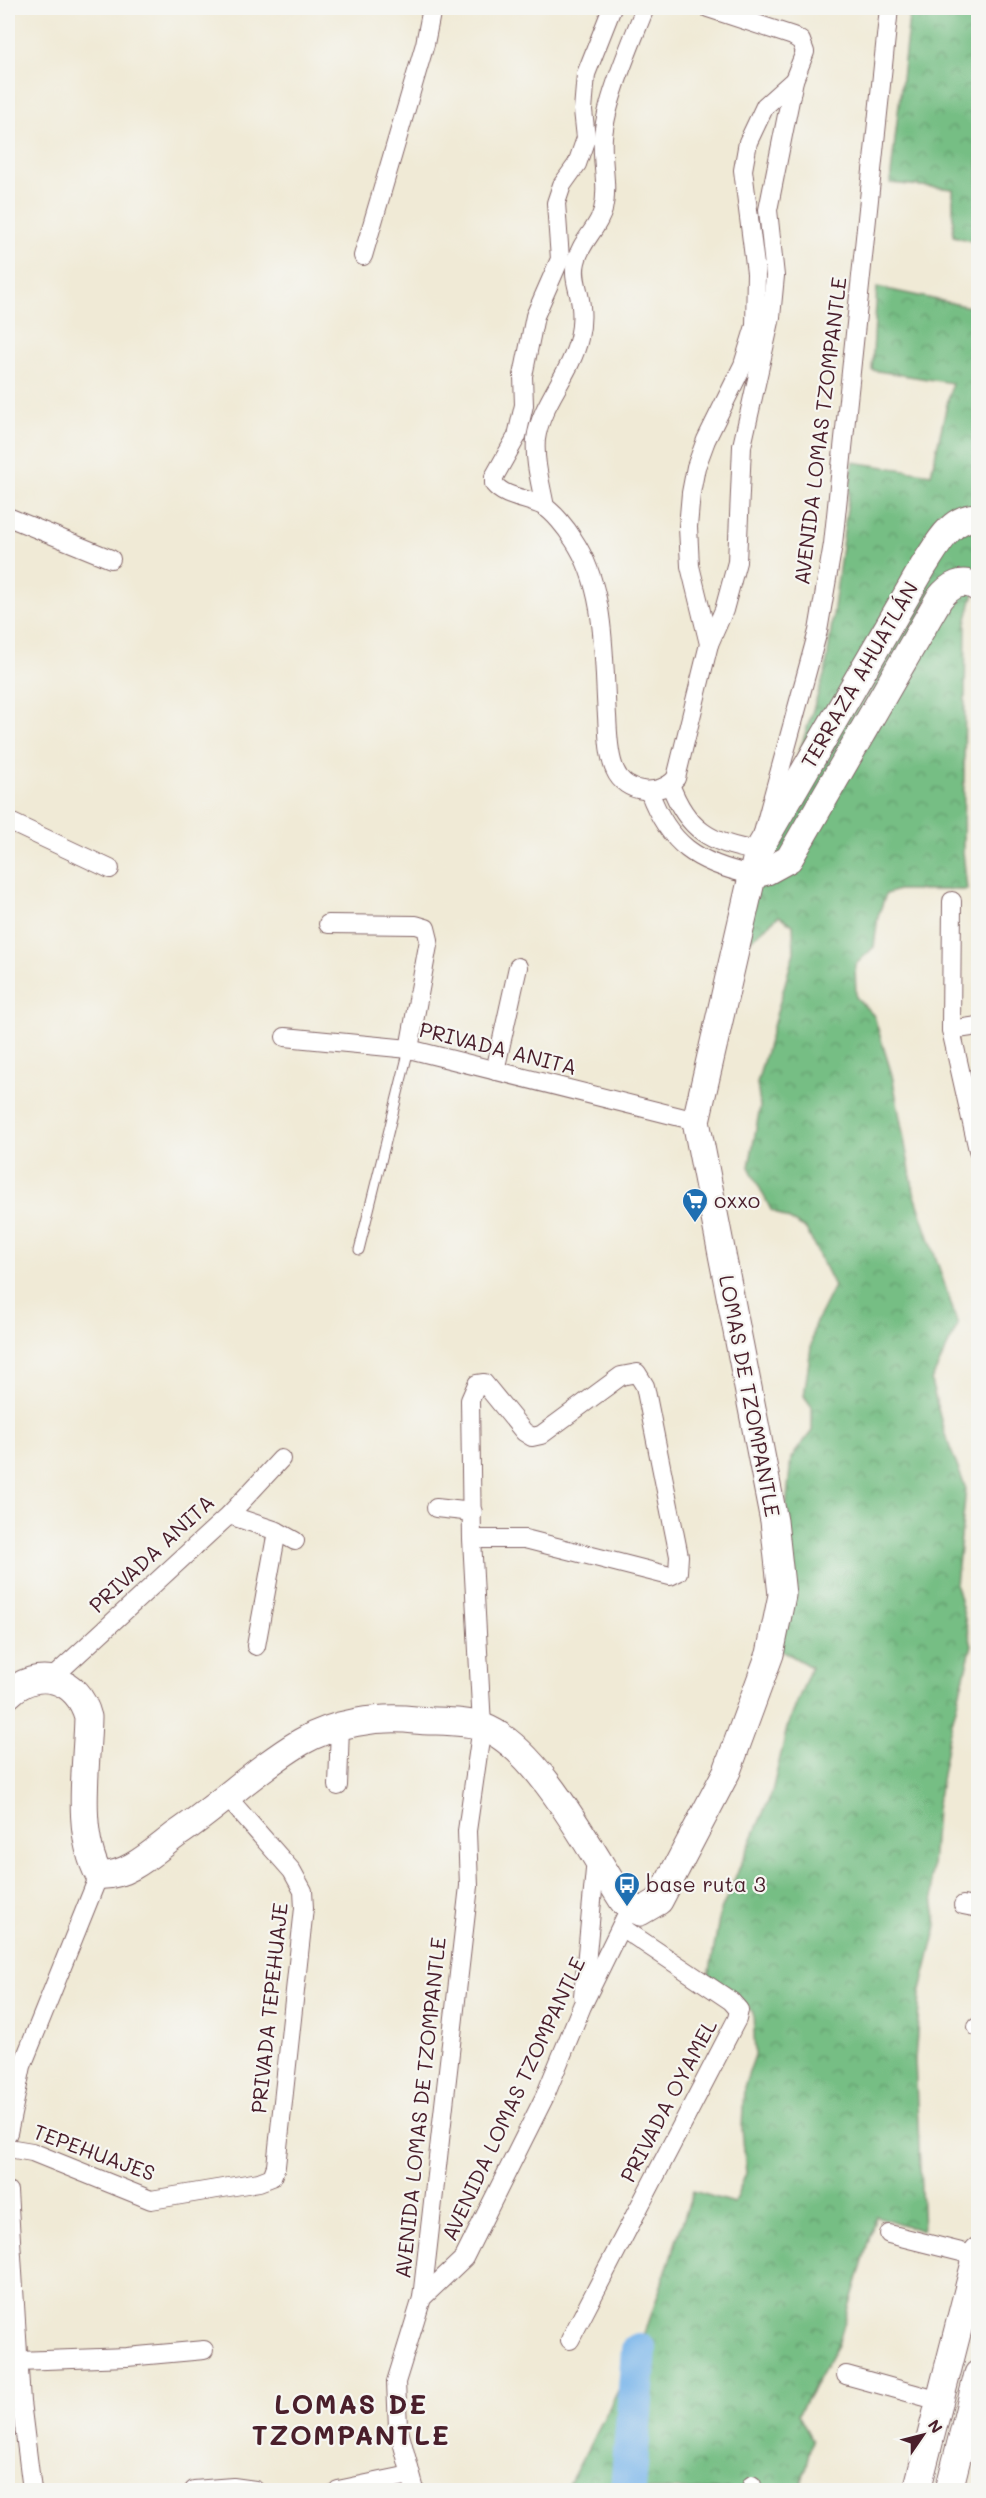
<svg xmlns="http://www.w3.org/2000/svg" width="986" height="2498" font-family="Mali,sans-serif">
	<defs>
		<pattern id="forest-crowns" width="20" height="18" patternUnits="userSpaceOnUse" patternTransform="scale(1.5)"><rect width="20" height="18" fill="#76be84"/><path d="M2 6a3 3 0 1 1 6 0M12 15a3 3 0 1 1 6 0" fill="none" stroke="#639a6c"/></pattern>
	</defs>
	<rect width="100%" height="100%" fill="#f6f6f2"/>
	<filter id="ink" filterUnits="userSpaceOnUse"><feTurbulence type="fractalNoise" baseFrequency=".0167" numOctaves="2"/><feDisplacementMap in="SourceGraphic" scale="12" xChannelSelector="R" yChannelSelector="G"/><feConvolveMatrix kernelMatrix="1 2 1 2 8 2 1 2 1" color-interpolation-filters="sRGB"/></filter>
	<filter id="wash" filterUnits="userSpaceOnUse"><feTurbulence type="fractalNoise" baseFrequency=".008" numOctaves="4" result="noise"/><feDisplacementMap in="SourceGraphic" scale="24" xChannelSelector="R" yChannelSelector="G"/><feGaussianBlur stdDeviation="1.35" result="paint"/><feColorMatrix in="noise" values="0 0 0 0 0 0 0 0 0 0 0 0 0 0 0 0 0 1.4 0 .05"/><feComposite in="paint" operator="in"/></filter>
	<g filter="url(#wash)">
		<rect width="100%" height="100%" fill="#f0ead6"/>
		<!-- forest -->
		<g fill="url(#forest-crowns)" stroke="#606e58" stroke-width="1.5">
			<path d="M910 8H978V243L953 236V189L890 183Z"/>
			<path d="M877 287 975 308 978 297V577L966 623 963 851 967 890H898L886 894 878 916 874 947 855 965 856 997 874 1016 892 1075 914 1192 958 1325 931 1381 944 1432 966 1489 956 1585 972 1645 949 1735 936 1809 931 1881 937 1926 920 1994 915 2060 923 2231 876 2216 838 2345 798 2414 812 2440 800 2490H566L639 2351 693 2191 734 2203 746 2173 742 2129 744 2087 755 2055 753 2012 709 1977 720 1913 772 1792 787 1728 811 1667 778 1648 784 1530 791 1458 812 1431V1407L804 1396 814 1326 834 1286 806 1229 771 1210 749 1167 760 1107 757 1083 794 952 793 925 779 916 745 945 749 909 826 669 853 462 931 474 952 383 872 370Z"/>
		</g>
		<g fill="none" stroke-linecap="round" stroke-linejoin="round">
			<!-- river -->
			<path stroke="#77b4ea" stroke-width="36" d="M628 2490 639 2351"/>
		</g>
	</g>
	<g filter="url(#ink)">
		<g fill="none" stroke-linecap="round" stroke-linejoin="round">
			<defs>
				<path id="lane" d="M359 1250 409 1049"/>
				<g id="street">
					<path d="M612 8 586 74 583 110 586 138 577 164 562 185 556 203 560 259 535 316 523 376 524 405 517 436 494 477V484C505 498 527 498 543 506 553 511 567 529 573 539 607 589 603 658 607 716 608 732 608 755 615 770 625 794 660 797 676 778L709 644 690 566 688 527 691 493 696 467 706 440 743 365 755 326 756 273 743 170 748 142 765 106 794 80"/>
					<path d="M708 8 793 36 801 41 805 52 794 80 768 210 775 276 771 317 742 446 737 562 724 610 709 644"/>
					<path d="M363 256 425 44 432 8"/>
					<path d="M545 507C541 485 534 461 536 439 541 403 571 374 579 338 581 329 582 316 581 307 580 291 572 278 576 262 580 242 598 229 603 210 609 185 601 162 603 137 606 100 631 44 645 8"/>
					<path d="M8 517 111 559"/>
					<path d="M670 784C687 830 711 844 758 851L818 631 833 544 889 8"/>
					<path d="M649 791C669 845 697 863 752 875"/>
					<path d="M8 821 110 869"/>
					<path d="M952 901 951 1030 978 1150"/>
					<path d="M328 924 416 925 426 928 429 940 409 1049"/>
					<path d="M951 1030 978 1026"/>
					<path d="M285 1037 409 1049 696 1121"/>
					<path d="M495 1071 518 967"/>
					<path d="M436 1508 473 1512"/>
					<path d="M229 1515 277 1531 295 1541"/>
					<path d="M256 1646 277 1531"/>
					<path d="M51 1679 229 1515 281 1459"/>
					<path d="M338 1786 340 1726"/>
					<path d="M963 1905 978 1908"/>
					<path d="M583 1996 596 1859"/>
					<path d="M977 2027H978"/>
					<path d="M8 2133 22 2066 99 1875"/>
					<path d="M8 2148 32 2152 151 2200 259 2182 272 2177 276 2166 304 1908 303 1891 292 1871 227 1797"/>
					<path d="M8 2191 21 2402 32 2490"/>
					<path d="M889 2234 977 2256"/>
					<path d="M422 2298 464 2258 545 2096 582 2006 626 1916"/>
					<path d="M570 2340 737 2019 739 2010 731 2001 621 1927"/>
					<path d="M18 2361 127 2357 204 2350"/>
					<path d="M846 2375 940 2401"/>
					<path d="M194 2490 233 2487 255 2490"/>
					<path d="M338 2490 410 2475"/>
					<path d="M415 2490 398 2427 396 2382 422 2298 469 1886 467 1831 482 1726 472 1539 470 1400 477 1384 484 1383 524 1432 532 1437 541 1435 621 1376 637 1373 645 1386 679 1556 678 1572 670 1576 662 1574 525 1539H472"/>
					<path d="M750 2490 752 2485"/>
				</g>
				<g id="secondary">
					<path d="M752 875 767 871 789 859 939 599C949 586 963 577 978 588"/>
					<path d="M8 1695C37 1666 78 1678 88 1717 87 1766 75 1831 99 1875 127 1878 155 1850 177 1834 219 1806 257 1768 301 1742 333 1723 378 1716 415 1720 434 1722 466 1720 483 1727 538 1747 591 1852 623 1901L640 1912 659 1901 727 1771 770 1654 782 1595 774 1521 696 1121 758 851 923 567C937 546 950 517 978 517"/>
					<path d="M917 2490 978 2251"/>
					<path d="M949 2490 978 2374"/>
				</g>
			</defs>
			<!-- lane casing -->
			<use href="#lane" stroke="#846667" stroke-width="11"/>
			<!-- street casing -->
			<use href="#street" stroke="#846667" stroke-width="20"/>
			<!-- secondary casing -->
			<use href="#secondary" stroke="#846667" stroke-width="29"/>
			<!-- lane -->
			<use href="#lane" stroke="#fff" stroke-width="9"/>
			<!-- street -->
			<use href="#street" stroke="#fff" stroke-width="18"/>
			<!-- secondary -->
			<use href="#secondary" stroke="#fff" stroke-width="27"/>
		</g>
	</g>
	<!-- icons -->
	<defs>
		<symbol id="supermarket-pin" viewBox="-11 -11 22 30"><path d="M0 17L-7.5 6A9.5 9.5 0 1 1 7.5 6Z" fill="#1f6fb2" stroke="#f6f6f2"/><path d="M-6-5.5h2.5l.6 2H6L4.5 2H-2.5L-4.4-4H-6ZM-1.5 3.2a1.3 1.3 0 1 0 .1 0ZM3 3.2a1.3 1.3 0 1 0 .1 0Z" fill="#fff"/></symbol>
		<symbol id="bus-pin" viewBox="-11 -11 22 30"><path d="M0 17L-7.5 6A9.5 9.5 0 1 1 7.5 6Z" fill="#1f6fb2" stroke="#f6f6f2"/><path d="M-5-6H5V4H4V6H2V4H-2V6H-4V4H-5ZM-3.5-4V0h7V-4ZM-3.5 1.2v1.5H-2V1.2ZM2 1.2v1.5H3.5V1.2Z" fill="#fff"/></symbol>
	</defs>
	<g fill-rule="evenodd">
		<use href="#supermarket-pin" x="680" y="1186" width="30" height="40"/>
		<use href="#bus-pin" x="612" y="1870" width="30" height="40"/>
	</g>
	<g text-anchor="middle" stroke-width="4.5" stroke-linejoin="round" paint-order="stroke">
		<!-- street labels -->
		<g font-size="21" fill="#4a1f2b" stroke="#f6f6f2">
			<text transform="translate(821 431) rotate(-83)" y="7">AVENIDA LOMAS TZOMPANTLE</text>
			<text transform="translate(860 675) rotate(-60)" y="7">TERRAZA AHUATLÁN</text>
			<text transform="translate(498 1049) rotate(14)" y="7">PRIVADA ANITA</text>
			<text transform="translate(749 1396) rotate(79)" y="7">LOMAS DE TZOMPANTLE</text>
			<text transform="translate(152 1554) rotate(-43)" y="7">PRIVADA ANITA</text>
			<text transform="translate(270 2008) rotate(-84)" y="7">PRIVADA TEPEHUAJE</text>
			<text transform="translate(514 2099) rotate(-65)" y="7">AVENIDA LOMAS TZOMPANTLE</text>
			<text transform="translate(669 2101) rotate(-62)" y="7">PRIVADA OYAMEL</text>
			<text transform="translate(421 2108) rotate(-84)" y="7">AVENIDA LOMAS DE TZOMPANTLE</text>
			<text transform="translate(94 2153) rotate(20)" y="7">TEPEHUAJES</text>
		</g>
		<!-- poi labels -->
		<g font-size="21" fill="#4a1f2b" stroke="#f6f6f2" text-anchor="start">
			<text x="714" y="1208">oxxo</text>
			<text x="646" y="1892">base ruta 3</text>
		</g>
		<!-- district labels -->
		<g font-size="27" font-weight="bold" letter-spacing="1.5" fill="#4a1f2b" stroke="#f6f6f2">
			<text x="351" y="2414">LOMAS DE<tspan x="351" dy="31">TZOMPANTLE</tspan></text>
		</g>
	</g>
	<!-- margin -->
	<rect width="986" height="2498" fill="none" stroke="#f6f6f2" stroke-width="30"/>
	<!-- north arrow -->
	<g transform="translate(923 2435) rotate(55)" stroke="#f6f6f2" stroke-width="4.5" paint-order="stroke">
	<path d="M0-4.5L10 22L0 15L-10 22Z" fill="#4a1f2b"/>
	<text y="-9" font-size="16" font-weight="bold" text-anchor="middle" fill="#4a1f2b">N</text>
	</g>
</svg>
